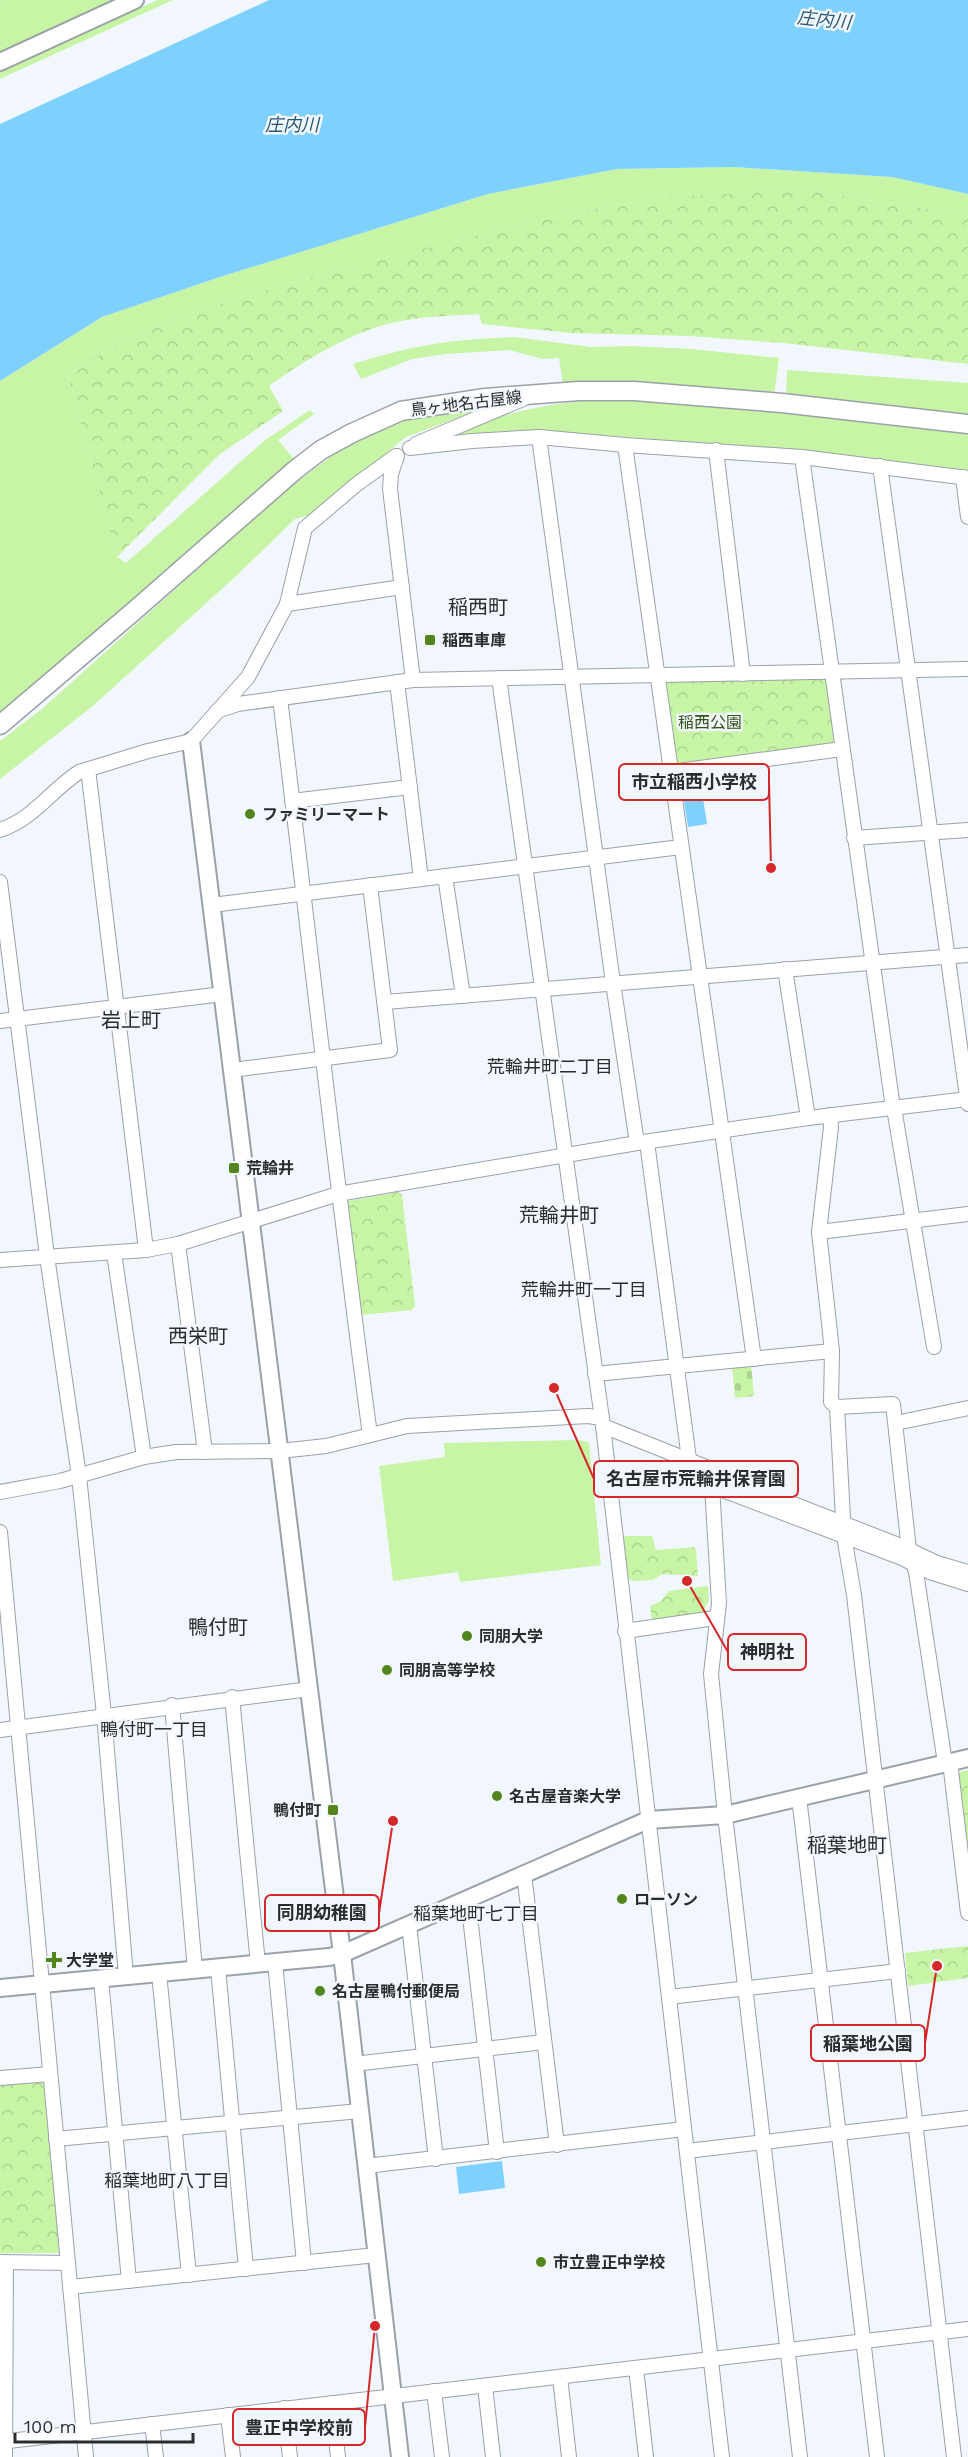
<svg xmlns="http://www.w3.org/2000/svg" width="968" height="2457" font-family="'Work Sans','Noto Sans JP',sans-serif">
	<defs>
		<pattern id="forest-crowns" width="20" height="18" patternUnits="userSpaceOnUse" patternTransform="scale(1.5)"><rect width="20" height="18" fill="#c7f4a5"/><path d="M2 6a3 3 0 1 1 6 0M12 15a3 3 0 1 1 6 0" fill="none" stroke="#abd28e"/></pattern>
		<pattern id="cemetery-stones" width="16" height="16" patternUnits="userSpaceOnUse" patternTransform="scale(1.5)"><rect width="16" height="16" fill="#c7f4a5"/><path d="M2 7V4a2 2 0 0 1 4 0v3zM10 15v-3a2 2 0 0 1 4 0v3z" fill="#abd28e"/></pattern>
	</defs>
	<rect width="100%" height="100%" fill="#f2f7fe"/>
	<!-- grass -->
	<g fill="#c7f4a5">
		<path d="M2 0H120L0 55V1Z"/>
		<path d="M158 0H173L0 79V71L9 66Z"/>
		<path d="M734 167 892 177 968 194V218L945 212 799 189 656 198 568 214 285 284 188 314 110 348 68 375 117 557 126 563 264 441 310 410 314 414 278 440 295 460 187 557 0 715V381L102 317 220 277 488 194 617 169Z"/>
		<path d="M514 337 591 347 630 346 692 349 779 358 774 396 563 384 559 358 543 359 509 350 446 354 412 359 361 379 353 364C412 345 453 339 514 337Z"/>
		<path d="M787 370 968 383V418L786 397Z"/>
		<path d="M630 397 761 407 968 430V470C867 459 767 448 665 440 589 434 515 426 439 439 463 431 486 421 510 414 549 403 590 400 630 397Z"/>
		<path d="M497 403 406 437 310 515 295 519 235 577 94 705 0 779V741L42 709 287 489 360 435 407 417Z"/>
		<path d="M578 1440 589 1442 601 1565 460 1582 458 1572 393 1581 379 1466 445 1457 444 1443Z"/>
	</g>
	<!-- forest -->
	<g fill="url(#forest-crowns)">
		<path d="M799 189 945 212 968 218V364L784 343 689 336 571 333 482 324 479 314C450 316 420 316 391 323 350 333 303 361 269 386L283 411 220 454 117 557 68 375 110 348 188 314 285 284 389 257 568 214 656 198Z"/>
		<path d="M824 679 828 683 836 742 833 747 678 768 674 765 663 688 668 682Z"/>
		<path d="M398 1192 402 1195 415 1306 412 1310 360 1315 348 1201Z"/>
		<path d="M625 1536H652L656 1550 694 1547 696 1549 698 1576 662 1574 653 1580 632 1581C622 1573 624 1550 623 1538Z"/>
		<path d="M706 1586 708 1587 709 1600 702 1613 653 1621 652 1620 650 1606 661 1601 669 1591Z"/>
		<path d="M968 1770V1868L957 1773Z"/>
		<path d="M968 1946V1978L908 1986 905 1953Z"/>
		<path d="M46 2081 59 2253H0V2084Z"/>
	</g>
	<!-- cemetery -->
	<path fill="url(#cemetery-stones)" d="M751 1364 754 1396 735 1398 732 1366Z"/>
	<!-- water -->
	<g fill="#7ed1ff">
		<path d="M269 0H968V194L892 177 734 167 617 169 488 194 220 277 102 317 0 381V124Z"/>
		<path d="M700 779 707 824 688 827 681 782Z"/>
		<path d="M502 2161 505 2188 459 2194 456 2167Z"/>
	</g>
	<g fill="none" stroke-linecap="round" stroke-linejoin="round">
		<defs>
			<g id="minor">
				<path d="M539 437 613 983 637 1143"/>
				<path d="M416 444 523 399"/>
				<path d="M625 445 754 1359"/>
				<path d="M410 448 472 441 539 437 625 445 802 457 968 478"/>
				<path d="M716 450 743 674"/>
				<path d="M397 456 391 474 390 489 413 680"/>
				<path d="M802 457 893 1108"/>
				<path d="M880 466 968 1104"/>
				<path d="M963 477 968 517"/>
				<path d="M287 604 402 587"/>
				<path d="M499 678 603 1426 722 2457"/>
				<path d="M397 682 421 879"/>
				<path d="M280 698C310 944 337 1190 370 1435"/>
				<path d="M217 711 238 704 413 680 968 669"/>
				<path d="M88 769 146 1250"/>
				<path d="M670 772 842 749"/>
				<path d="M292 801 410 787"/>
				<path d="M0 830C35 818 50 791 79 772L148 751 191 741 248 677 287 604 305 528 357 484 396 456"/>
				<path d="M854 838 968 830"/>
				<path d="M445 876 463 996"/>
				<path d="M0 882 47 1256 79 1476 104 1715 126 1976"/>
				<path d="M212 905 681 847"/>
				<path d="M785 969 808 1118"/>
				<path d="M385 1002 968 955"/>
				<path d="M0 1021 223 994"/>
				<path d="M232 1070 390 1050 370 885"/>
				<path d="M894 1108 934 1347"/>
				<path d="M830 1115 831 1127 819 1232 832 1351 831 1402 837 1407 844 1536 854 1595 954 2457"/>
				<path d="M647 1142 689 1459"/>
				<path d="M819 1232 968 1214"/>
				<path d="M178 1244 205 1452"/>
				<path d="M114 1253 144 1457"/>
				<path d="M0 1260 146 1250 178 1244 338 1194 637 1143 808 1118 968 1099"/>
				<path d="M595 1374 832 1351"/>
				<path d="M837 1407 893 1404 909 1550 916 1572 945 1763"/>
				<path d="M896 1423 968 1408"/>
				<path d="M603 1426 756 1487 768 1494 901 1546 937 1563 968 1572"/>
				<path d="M0 1492 60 1481 144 1457 176 1452 280 1451 326 1446 407 1426 588 1416 602 1418"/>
				<path d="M0 1532 86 2457"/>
				<path d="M625 1631 715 1618"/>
				<path d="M232 1697 258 1964"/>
				<path d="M172 1705 195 1970"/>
				<path d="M0 1730 309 1689"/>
				<path d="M950 1762 968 1913"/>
				<path d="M799 1797 877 2457"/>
				<path d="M524 1874 557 2145"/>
				<path d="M468 1899 497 2152"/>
				<path d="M409 1925 436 2159"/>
				<path d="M275 1962 304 2263"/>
				<path d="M218 1968 246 2269"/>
				<path d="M159 1973 189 2275"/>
				<path d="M101 1979 129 2281"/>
				<path d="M669 1997 898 1971"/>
				<path d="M354 2064 544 2042"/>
				<path d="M0 2078 50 2074"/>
				<path d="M56 2139 360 2111"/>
				<path d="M687 2151 968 2118"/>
				<path d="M366 2166 684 2129"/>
				<path d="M0 2262 68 2263"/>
				<path d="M70 2287 376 2255"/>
				<path d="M636 2368 646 2457"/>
				<path d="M560 2377 569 2457"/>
				<path d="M485 2386 493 2457"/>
				<path d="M434 2391 442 2457"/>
				<path d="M332 2403 338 2457"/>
				<path d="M284 2408 290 2457"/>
				<path d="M228 2415 233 2457"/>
				<path d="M152 2424 156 2457"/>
				<path d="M0 2442 968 2329"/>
				<path d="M5 2457 6 2262"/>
				<path d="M800 2457 725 1815 711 1674 719 1603 712 1486 902 1558 930 1572 968 1584"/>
			</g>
			<g id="tertiary">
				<path d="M0 62 135 0"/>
				<path d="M191 741 342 1954 400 2457"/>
				<path d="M0 1988 329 1957 342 1954 648 1820 725 1815 968 1758"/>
			</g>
			<path id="secondary" d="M0 725 134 611 295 470 321 450 352 433 401 411 485 398 579 391H634L782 403 968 424"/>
		</defs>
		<!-- minor casing -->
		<use href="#minor" stroke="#9ba1a8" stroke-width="16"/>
		<!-- tertiary casing -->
		<use href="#tertiary" stroke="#9ba1a8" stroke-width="20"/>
		<!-- secondary casing -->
		<use href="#secondary" stroke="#9ba1a8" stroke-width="21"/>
		<!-- minor -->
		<use href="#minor" stroke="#fff" stroke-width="14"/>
		<!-- tertiary -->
		<use href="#tertiary" stroke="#fff" stroke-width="16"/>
		<!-- secondary -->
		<use href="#secondary" stroke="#fff" stroke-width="18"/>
	</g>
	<!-- markers -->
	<g fill="#52851c" stroke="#f2f7fe" stroke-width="2">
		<rect x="424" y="634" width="12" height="12" rx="3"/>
		<circle cx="250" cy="814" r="6"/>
		<rect x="228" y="1162" width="12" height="12" rx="3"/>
		<circle cx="467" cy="1636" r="6"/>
		<circle cx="387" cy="1670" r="6"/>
		<circle cx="497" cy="1796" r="6"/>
		<rect x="327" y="1804" width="12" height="12" rx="3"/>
		<circle cx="622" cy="1899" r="6"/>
		<path d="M51 1951h6v6h6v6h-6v6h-6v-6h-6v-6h6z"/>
		<circle cx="320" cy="1991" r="6"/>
		<circle cx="541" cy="2262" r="6"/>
	</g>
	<g text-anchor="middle" stroke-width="5" stroke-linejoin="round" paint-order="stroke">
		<!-- street labels -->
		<g font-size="16" fill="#2a2d30" stroke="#f2f7fe">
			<text transform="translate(466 403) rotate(-7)" y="6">鳥ヶ地名古屋線</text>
		</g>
		<!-- poi labels -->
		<g font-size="16" font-weight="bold" fill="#2a2d30" stroke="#f2f7fe" text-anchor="start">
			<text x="442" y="646">稲西車庫</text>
			<text x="262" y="820">ファミリーマート</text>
			<text x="246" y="1174">荒輪井</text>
			<text x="479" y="1642">同朋大学</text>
			<text x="399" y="1676">同朋高等学校</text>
			<text x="509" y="1802">名古屋音楽大学</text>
			<text x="321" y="1816" text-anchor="end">鴨付町</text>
			<text x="634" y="1905">ローソン</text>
			<text x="66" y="1966">大学堂</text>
			<text x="332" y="1997">名古屋鴨付郵便局</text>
			<text x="553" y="2268">市立豊正中学校</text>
		</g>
		<!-- park labels -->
		<g font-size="16" fill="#325113" stroke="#f2f7fe">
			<text x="710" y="728">稲西公園</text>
		</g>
		<!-- water labels -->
		<g font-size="18" font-style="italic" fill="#2a5770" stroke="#f2f7fe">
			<text transform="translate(824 20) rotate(6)" y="6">庄内川</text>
			<text x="292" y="131">庄内川</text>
		</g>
		<!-- neighbourhood labels -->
		<g font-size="18" fill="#2a2d30" stroke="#f2f7fe">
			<text x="550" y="1073">荒輪井町二丁目</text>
			<text x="584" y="1296">荒輪井町一丁目</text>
			<text x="154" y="1736">鴨付町一丁目</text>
			<text x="476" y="1920">稲葉地町七丁目</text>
			<text x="167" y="2187">稲葉地町八丁目</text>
		</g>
		<!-- quarter labels -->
		<g font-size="20" fill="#2a2d30" stroke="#f2f7fe">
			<text x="478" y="614">稲西町</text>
			<text x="131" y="1027">岩上町</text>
			<text x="559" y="1222">荒輪井町</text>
			<text x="198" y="1343">西栄町</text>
			<text x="218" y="1634">鴨付町</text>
			<text x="847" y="1852">稲葉地町</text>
		</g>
	</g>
	<!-- callouts -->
	<path fill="none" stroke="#d62828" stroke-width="2" d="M771 868L769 782M554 1388L594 1479M687 1581L728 1652M393 1821L379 1913M937 1966L925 2043M375 2326L365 2427"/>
	<g fill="#d62828" stroke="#f2f7fe" stroke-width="2">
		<circle cx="771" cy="868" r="6"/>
		<circle cx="554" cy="1388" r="6"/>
		<circle cx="687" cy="1581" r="6"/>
		<circle cx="393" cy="1821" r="6"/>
		<circle cx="937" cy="1966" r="6"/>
		<circle cx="375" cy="2326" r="6"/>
	</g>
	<g fill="#f2f7fe" stroke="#d62828" stroke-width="2">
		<rect x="619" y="764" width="150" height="36" rx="6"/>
		<rect x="594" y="1461" width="204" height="36" rx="6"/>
		<rect x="728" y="1634" width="78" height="36" rx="6"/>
		<rect x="265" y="1895" width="114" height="36" rx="6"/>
		<rect x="811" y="2025" width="114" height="36" rx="6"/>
		<rect x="233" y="2409" width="132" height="36" rx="6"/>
	</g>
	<g font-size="18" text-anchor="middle" font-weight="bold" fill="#2a2d30">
		<text x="694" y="788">市立稲西小学校</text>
		<text x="696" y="1485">名古屋市荒輪井保育園</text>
		<text x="767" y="1658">神明社</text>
		<text x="322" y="1919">同朋幼稚園</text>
		<text x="868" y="2050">稲葉地公園</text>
		<text x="299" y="2434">豊正中学校前</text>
	</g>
	<!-- scale -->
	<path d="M15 2433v9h178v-9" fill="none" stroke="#2a2d30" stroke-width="3"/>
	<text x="24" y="2433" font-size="18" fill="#2a2d30" stroke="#f2f7fe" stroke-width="4.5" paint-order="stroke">100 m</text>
</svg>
